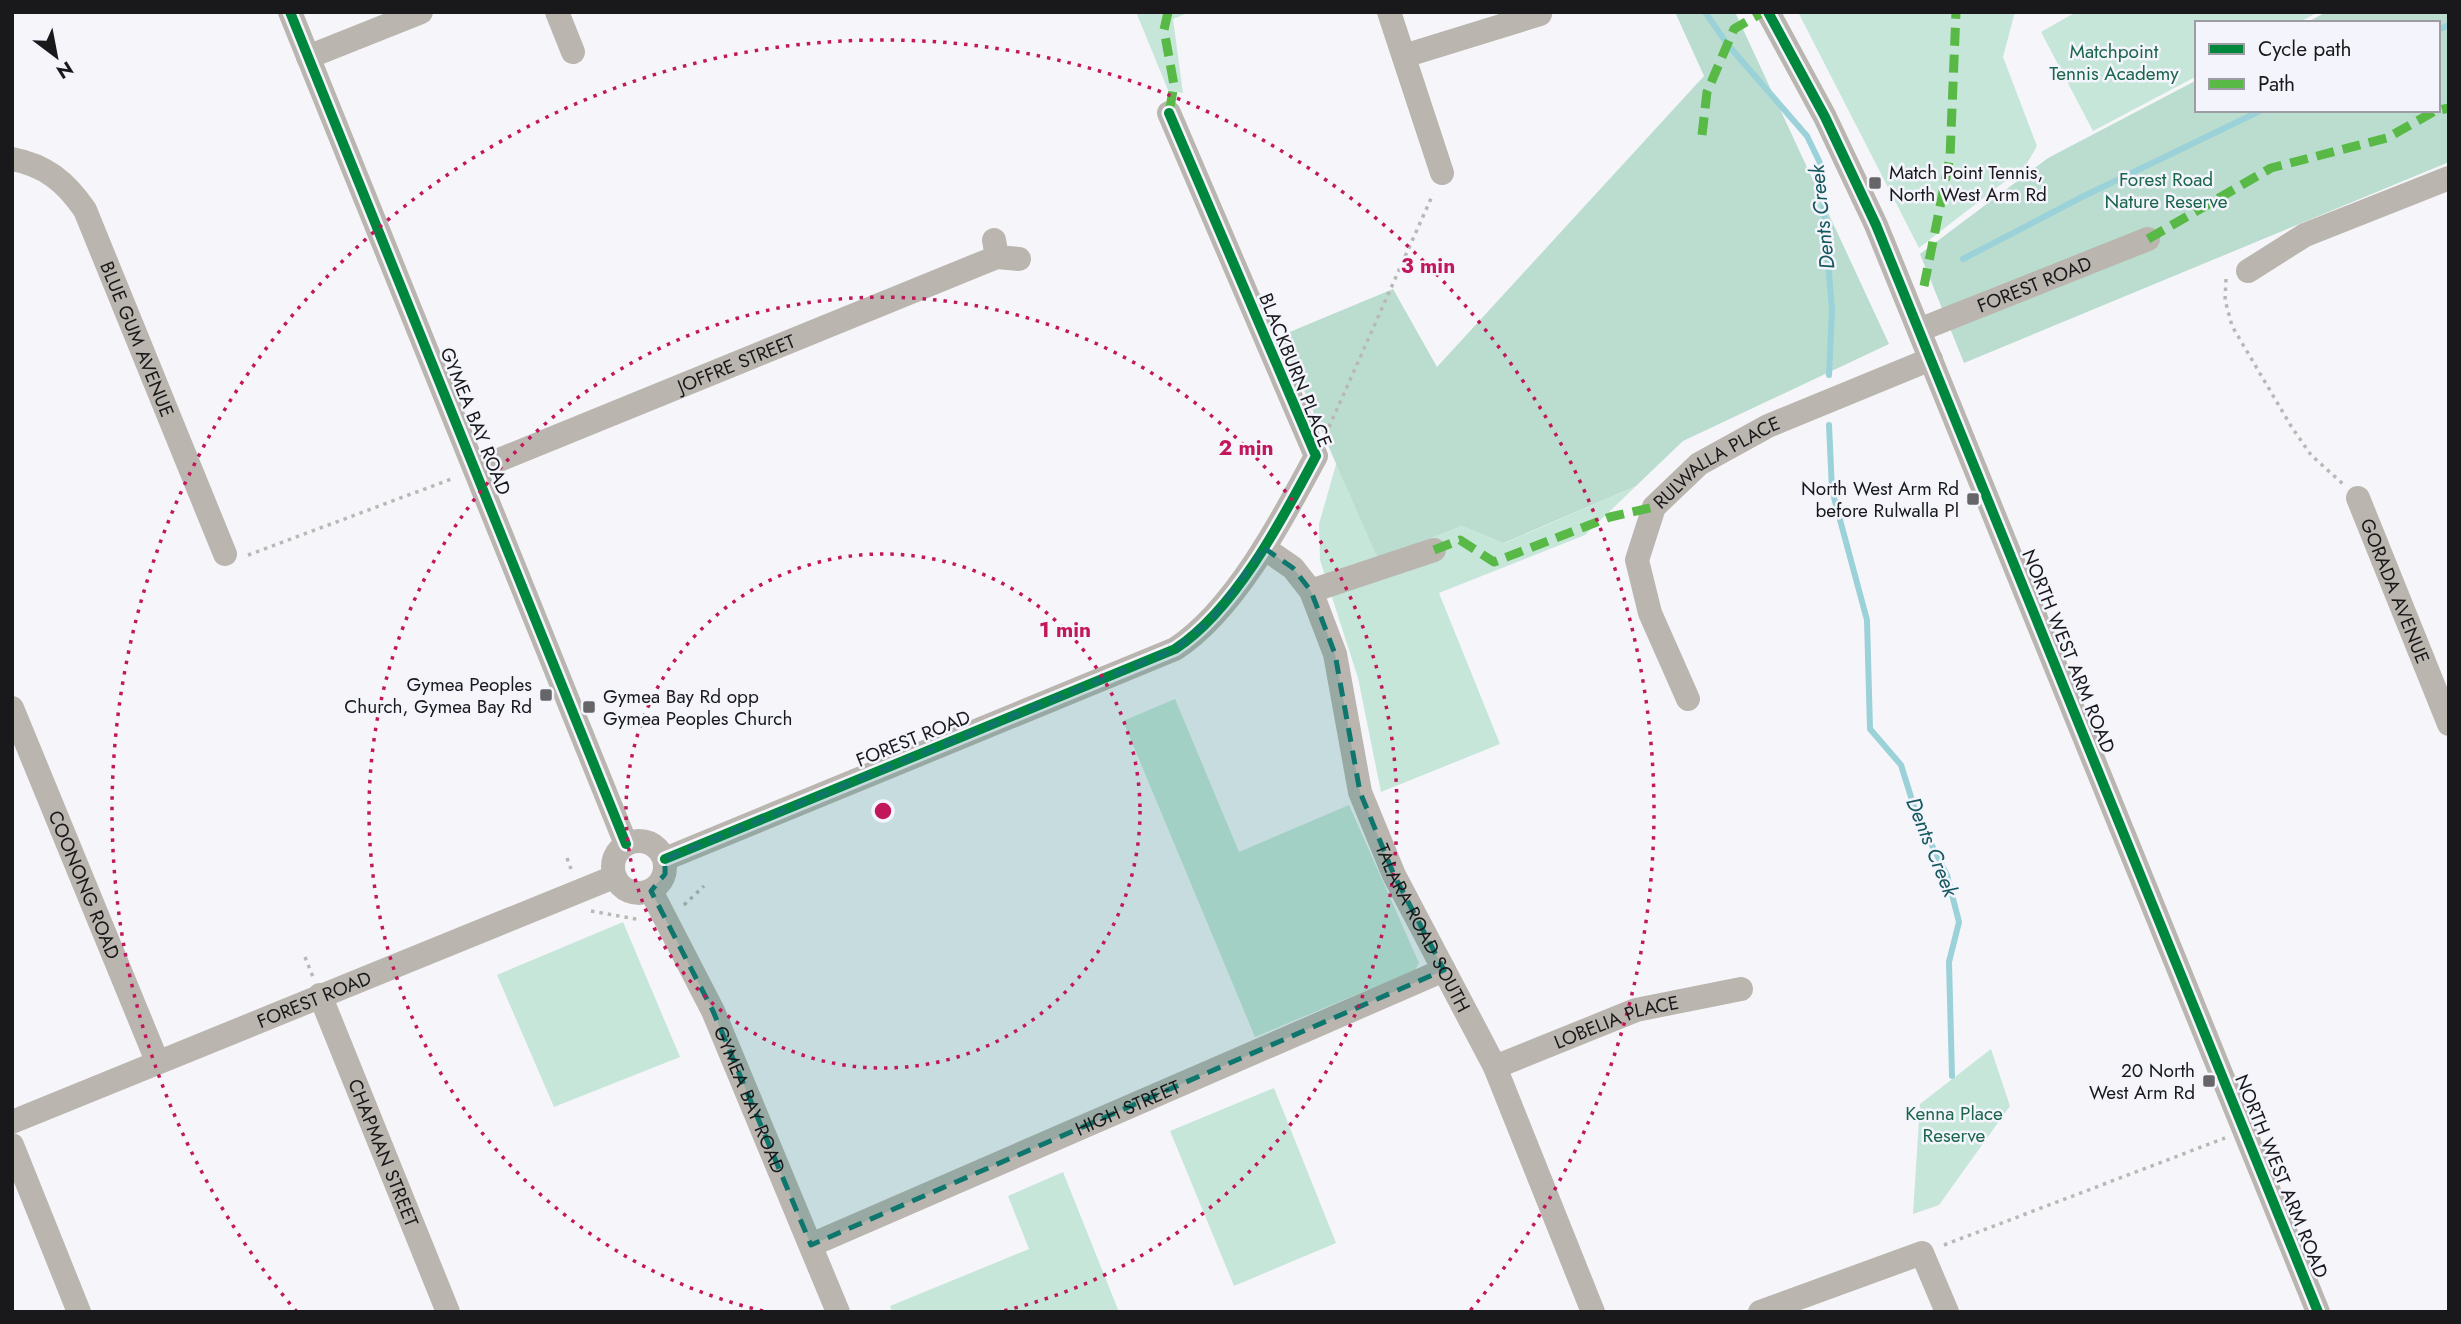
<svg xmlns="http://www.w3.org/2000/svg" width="2461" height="1324" font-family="Jost,sans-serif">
	<rect width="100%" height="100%" fill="#f6f6fa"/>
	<!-- green -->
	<g fill="#c7e6da">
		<path d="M1136 12H1190L1173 19 1183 93 1168 90Z"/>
		<path d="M1798 12H2015L2003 57 2037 146 2026 165 1919 248Z"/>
		<path d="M2076 12H2318L2298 23H2197V76L2093 131 2041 32Z"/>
		<path d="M1337 461 1378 559 1462 526 1505 543 1636 486 1585 535 1439 593 1500 744 1381 792 1358 678 1320 560 1319 524Z"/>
		<path d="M1175 699 1239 852 1349 805 1419 963 1415 970 1255 1037 1123 721Z"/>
		<path d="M623 922 680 1057 554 1107 497 975Z"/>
		<path d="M1991 1049 2010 1106 1939 1205 1913 1214 1920 1104Z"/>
		<path d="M1274 1088 1336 1243 1234 1286 1170 1131Z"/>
		<path d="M1063 1172 1119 1312H892L890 1306 1029 1249 1008 1196Z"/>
	</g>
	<!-- forest -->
	<g fill="#baddcf">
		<path d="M1675 12H1735L1889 344 1683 441 1636 486 1504 543 1462 526 1378 559 1280 336 1393 289 1437 367 1704 76Z"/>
		<path d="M2326 12H2449V162L1964 363 1920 254 2048 158 2197 80V110H2438V23H2306Z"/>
	</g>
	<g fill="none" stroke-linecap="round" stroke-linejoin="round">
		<!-- stream -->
		<g stroke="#9bd1d8" stroke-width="6">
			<path d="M1705 12 1728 45 1807 136 1820 163 1832 310 1829 375"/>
			<path d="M2438 30 2449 25"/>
			<path d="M1963 259 2082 197 2262 110"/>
			<path d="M1829 425 1832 490 1867 620 1870 729 1901 765 1917 816 1947 875 1959 922 1949 962 1952 1076"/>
		</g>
		<!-- path -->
		<g stroke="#bab8b4" stroke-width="3.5" stroke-dasharray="3.5 5" stroke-linecap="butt">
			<path d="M2226 279 2225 300 2232 326 2291 426 2311 455 2343 484"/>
			<path d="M1329 427 1433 194"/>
			<path d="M248 555 454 478"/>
			<path d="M567 858 571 869"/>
			<path d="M684 905 704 886"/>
			<path d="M591 911 641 920"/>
			<path d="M305 957 313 977"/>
			<path d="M1944 1245 2225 1138"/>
		</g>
		<!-- minor -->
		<g stroke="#bab6af" stroke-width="24">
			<path d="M290 12 626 844"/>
			<path d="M557 12 573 52"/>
			<path d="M1389 12 1442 173"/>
			<path d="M1768 12 1825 117 1876 225 2318 1312"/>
			<path d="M1404 56 1540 14"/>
			<path d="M308 57 421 12"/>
			<path id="s1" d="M12 159C45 165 66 182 85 210L225 554"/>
			<path d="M997 257 1019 259"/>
			<path d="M2248 271 2305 235 2449 178"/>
			<path id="s2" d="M1919 330 2148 239"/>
			<path id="s3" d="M477 469 997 257 994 240"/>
			<path id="s4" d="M2358 498 2449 724"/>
			<path id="s5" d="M1264 548 1293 568 1311 591 1335 654 1360 792 1394 875 1495 1067 1593 1312"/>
			<path d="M1311 591 1434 550"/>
			<path id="s6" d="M1688 699 1650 613 1637 560 1654 507 1699 464 1768 426 1931 359"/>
			<path id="s7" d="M12 708 157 1061"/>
			<circle cx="639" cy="867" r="26"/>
			<path d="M665 859 1175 649C1235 610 1283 518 1316 456L1169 113"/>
			<path id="s8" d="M651 891 713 1011 838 1312"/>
			<path id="s9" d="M320 995 448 1312"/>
			<path id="s10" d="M1495 1067 1636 1010 1741 989"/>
			<path id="s11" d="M12 1122 614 877"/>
			<path d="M12 1145 79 1312"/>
			<path id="s12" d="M811 1245 1444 970"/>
			<path d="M1760 1312 1922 1253 1947 1312"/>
		</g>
		<!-- quiet -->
		<g stroke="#58b947" stroke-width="9" stroke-dasharray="18 9" stroke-linecap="butt">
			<path d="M1168 12 1164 30 1174 85 1169 113"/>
			<path d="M1702 135 1707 92 1734 29 1763 12"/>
			<path d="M2148 239 2271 168 2387 138 2435 111 2449 108"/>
			<path d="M1924 286 1950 157 1956 12"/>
			<path d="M1434 550 1460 540 1494 562 1610 517 1654 507"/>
		</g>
		<defs>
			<g id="cycleway">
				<path d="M290 12 626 844"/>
				<path d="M1768 12 1825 117 1876 225 2318 1312"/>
				<path d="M665 859 1175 649C1235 610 1283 518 1316 456L1169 113"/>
			</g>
		</defs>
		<!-- cycleway casing -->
		<use href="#cycleway" stroke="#f4f4fc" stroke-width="15"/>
		<!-- cycleway -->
		<use href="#cycleway" stroke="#00873e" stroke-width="10"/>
	</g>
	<!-- marked area -->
	<path fill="#0f766e" fill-opacity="0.2" stroke="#0f766e" stroke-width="5" stroke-dasharray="14 9" stroke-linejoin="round" d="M1264 548 1293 568 1311 591 1335 654 1360 792 1394 875 1444 970 811 1245 713 1011 651 891 665 874V859L1175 649 1212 618Z"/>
	<!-- distance rings -->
	<g fill="none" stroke="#c2185b" stroke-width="3.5" stroke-dasharray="3.5 7">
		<circle cx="883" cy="811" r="257"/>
		<path d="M763 1311A514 514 0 1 1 1003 1311"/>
		<path d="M297 1312A771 771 0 1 1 1469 1312"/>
	</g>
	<!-- markers -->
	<g fill="#666669" stroke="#f4f4fc" stroke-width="2.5">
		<rect x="1868" y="176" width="14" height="14" rx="3.5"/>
		<rect x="1966" y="492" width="14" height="14" rx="3.5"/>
		<rect x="539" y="688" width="14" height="14" rx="3.5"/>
		<rect x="582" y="700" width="14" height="14" rx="3.5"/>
		<rect x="2202" y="1074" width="14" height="14" rx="3.5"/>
	</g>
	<g text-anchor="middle" stroke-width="5" stroke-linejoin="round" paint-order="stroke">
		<!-- park labels -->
		<g font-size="19" fill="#1a664b" stroke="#f4f4fc">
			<text x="2114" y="58">Matchpoint<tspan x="2114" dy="22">Tennis Academy</tspan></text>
			<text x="2166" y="186">Forest Road<tspan x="2166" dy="22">Nature Reserve</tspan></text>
			<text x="1954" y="1120">Kenna Place<tspan x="1954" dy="22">Reserve</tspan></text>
		</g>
		<!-- poi labels -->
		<g font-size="19" fill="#19191b" stroke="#f4f4fc" text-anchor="end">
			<text x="1889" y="179" text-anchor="start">Match Point Tennis,<tspan x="1889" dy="22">North West Arm Rd</tspan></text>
			<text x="1959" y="495">North West Arm Rd<tspan x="1959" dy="22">before Rulwalla Pl</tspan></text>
			<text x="532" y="691">Gymea Peoples<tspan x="532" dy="22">Church, Gymea Bay Rd</tspan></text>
			<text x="603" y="703" text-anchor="start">Gymea Bay Rd opp<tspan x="603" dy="22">Gymea Peoples Church</tspan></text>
			<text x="2195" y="1077">20 North<tspan x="2195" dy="22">West Arm Rd</tspan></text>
		</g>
		<!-- street labels -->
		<g font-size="19" fill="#19191b" stroke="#f4f4fc">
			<text dy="7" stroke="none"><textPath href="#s2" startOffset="124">FOREST ROAD</textPath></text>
			<text dy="7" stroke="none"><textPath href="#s1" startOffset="231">BLUE GUM AVENUE</textPath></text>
			<text dy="7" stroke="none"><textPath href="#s3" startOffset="280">JOFFRE STREET</textPath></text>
			<text transform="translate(1296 370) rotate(68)" y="7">BLACKBURN PLACE</text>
			<text transform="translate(476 421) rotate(68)" y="7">GYMEA BAY ROAD</text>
			<text dy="7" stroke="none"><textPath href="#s6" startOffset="282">RULWALLA PLACE</textPath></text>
			<text dy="7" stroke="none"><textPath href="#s4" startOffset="100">GORADA AVENUE</textPath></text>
			<text transform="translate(2069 651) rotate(68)" y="7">NORTH WEST ARM ROAD</text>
			<text transform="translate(913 738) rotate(-22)" y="7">FOREST ROAD</text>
			<text dy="7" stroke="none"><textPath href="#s7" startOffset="191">COONONG ROAD</textPath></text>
			<text dy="7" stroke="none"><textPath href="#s5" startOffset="422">TALARA ROAD SOUTH</textPath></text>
			<text dy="7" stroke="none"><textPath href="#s11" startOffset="326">FOREST ROAD</textPath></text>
			<text dy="7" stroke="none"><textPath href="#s10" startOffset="130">LOBELIA PLACE</textPath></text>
			<text dy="7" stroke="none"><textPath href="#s8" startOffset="231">GYMEA BAY ROAD</textPath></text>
			<text dy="7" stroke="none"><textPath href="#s12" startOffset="345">HIGH STREET</textPath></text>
			<text dy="7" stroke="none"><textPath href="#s9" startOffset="170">CHAPMAN STREET</textPath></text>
			<text transform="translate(2282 1176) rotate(68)" y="7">NORTH WEST ARM ROAD</text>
		</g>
		<!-- water labels -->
		<g font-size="21" font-style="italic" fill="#14575d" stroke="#f4f4fc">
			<text transform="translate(1822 217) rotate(-96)" y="7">Dents Creek</text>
			<text transform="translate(1932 847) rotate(68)" y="7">Dents Creek</text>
		</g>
	</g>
	<circle cx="883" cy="811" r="10" fill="#c2185b" stroke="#f4f4fc" stroke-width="3.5"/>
	<g font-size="21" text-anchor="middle" font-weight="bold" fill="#c2185b" stroke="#f4f4fc" stroke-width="5" stroke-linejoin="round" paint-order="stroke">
		<text x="1428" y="273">3 min</text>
		<text x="1246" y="455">2 min</text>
		<text x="1065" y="637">1 min</text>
	</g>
	<!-- border -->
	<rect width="2461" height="1324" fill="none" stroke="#19191b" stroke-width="28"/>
	<!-- legend -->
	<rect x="2195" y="21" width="245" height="91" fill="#f4f4fc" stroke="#9c9ca2" stroke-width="2"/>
	<rect x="2209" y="44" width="35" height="10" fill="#00873e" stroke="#9c9ca2" stroke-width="2"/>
	<text x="2258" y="56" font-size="21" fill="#19191b">Cycle path</text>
	<rect x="2209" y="79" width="35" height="10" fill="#58b947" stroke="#9c9ca2" stroke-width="2"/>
	<text x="2258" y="91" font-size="21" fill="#19191b">Path</text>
	<!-- north arrow -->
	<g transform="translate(56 56) rotate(148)" stroke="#f4f4fc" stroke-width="5" paint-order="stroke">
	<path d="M0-5L12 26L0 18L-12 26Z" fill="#19191b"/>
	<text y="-10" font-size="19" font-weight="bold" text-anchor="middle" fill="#19191b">N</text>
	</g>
</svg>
